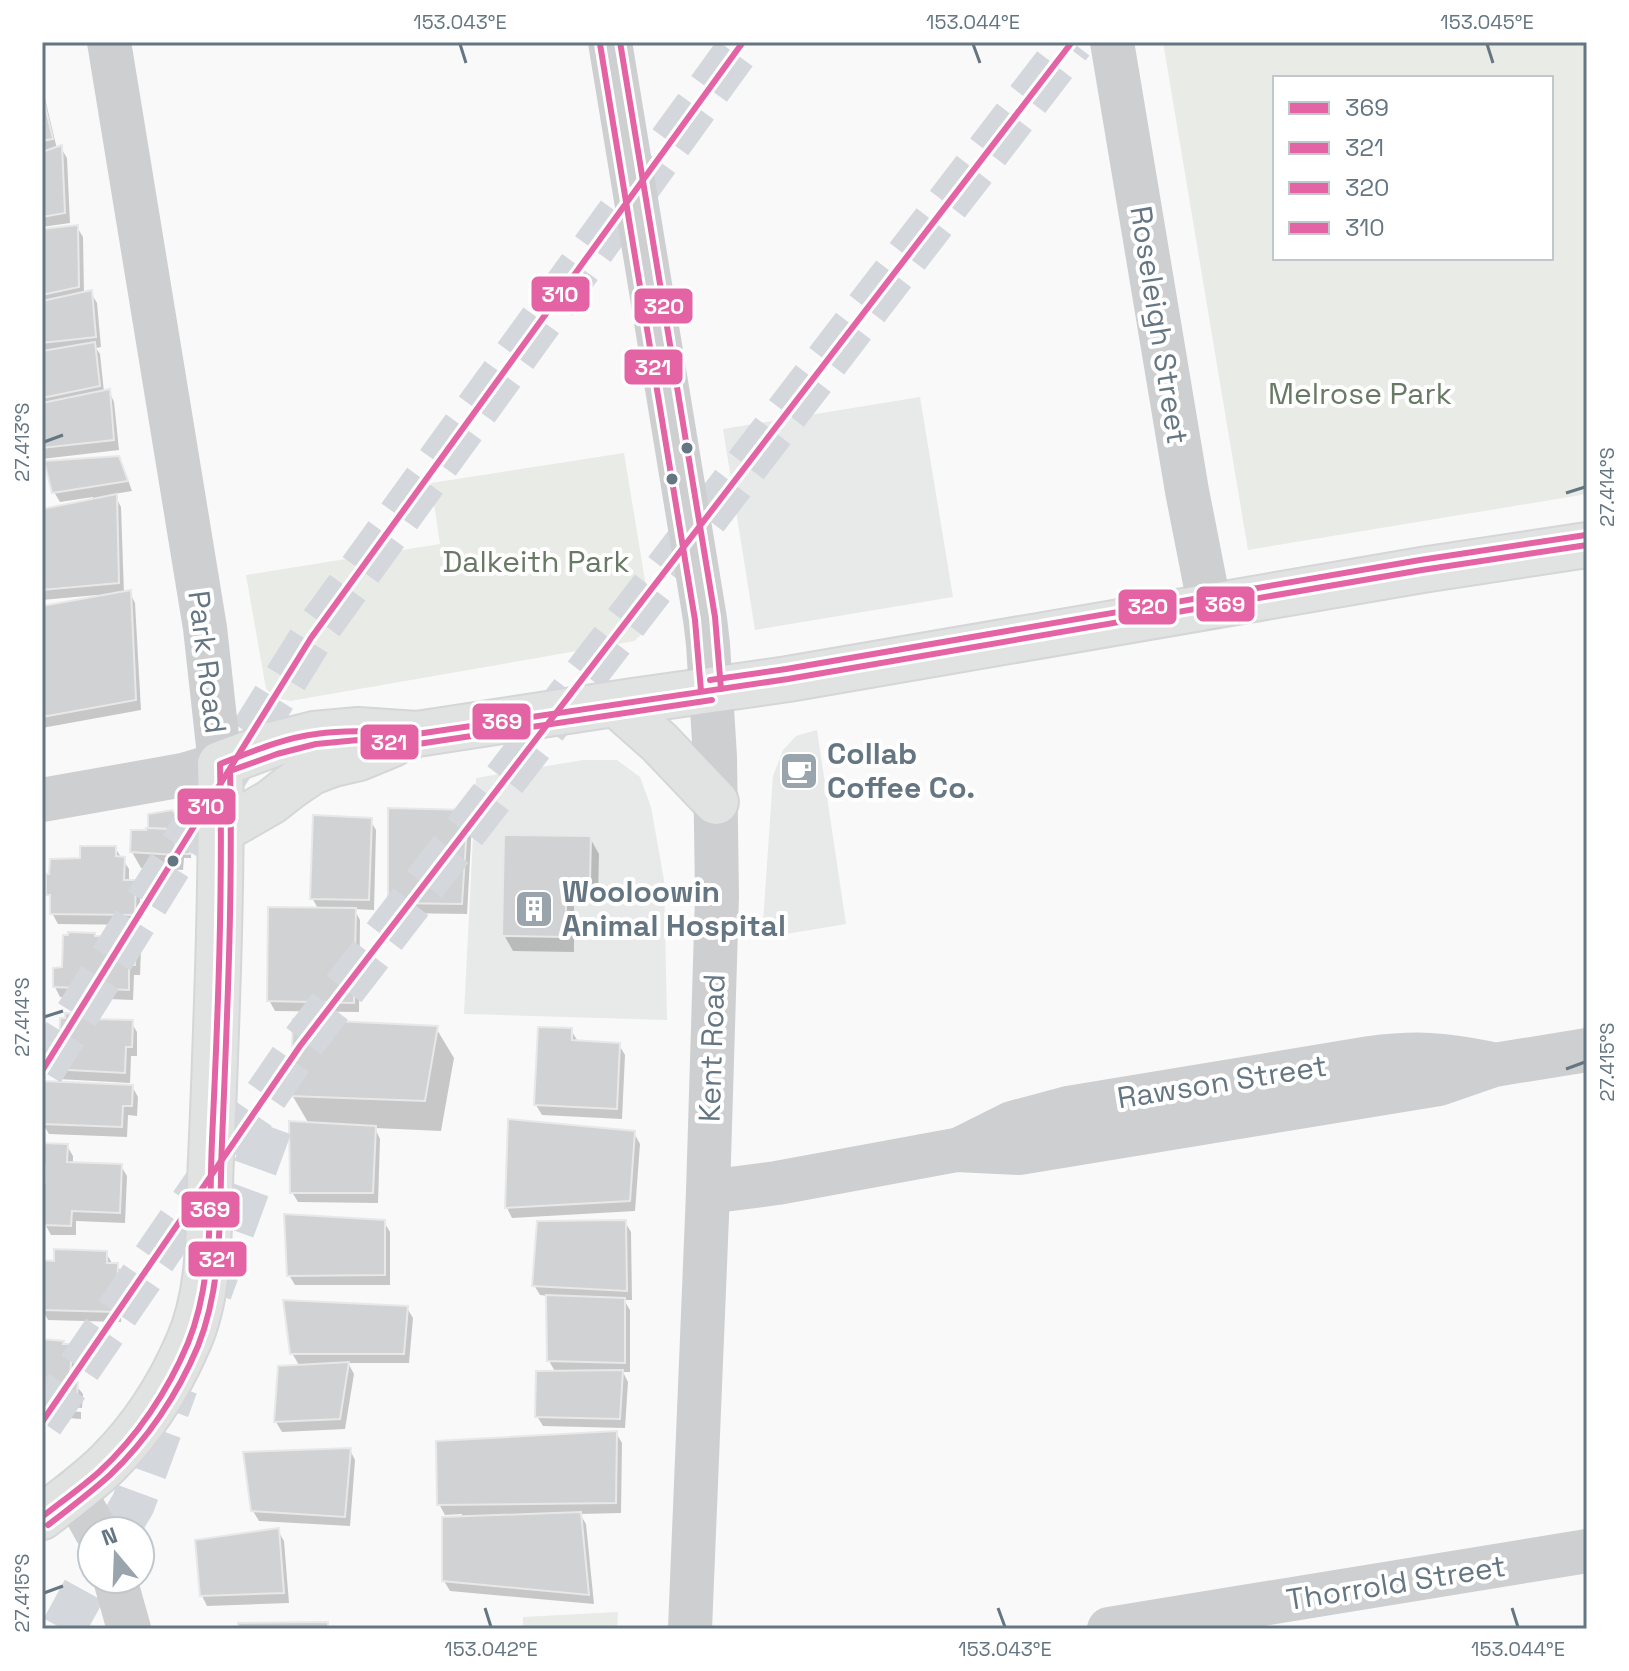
<svg xmlns="http://www.w3.org/2000/svg" width="1629" height="1671" font-family="'Space Grotesk',sans-serif">
	<rect width="100%" height="100%" fill="#f9f9f9"/>
	<!-- built -->
	<g fill="#e8e9e9">
		<path d="M920 397 953 597 755 630 723 429Z"/>
		<path d="M817 730 846 924 762 938 773 776 783 750 796 736Z"/>
		<path d="M583 760H617L640 777 651 807 664 880 667 1020 464 1014 476 778Z"/>
	</g>
	<!-- green -->
	<g fill="#e8ebe6" fill-rule="evenodd">
		<path d="M1163 42H1587V494L1248 550ZM1275 78H1551V258H1275Z"/>
		<path d="M624 453 651 617 645 631 634 641 290 701 277 698 266 689 246 575 440 544 431 483Z"/>
		<path d="M618 1612 617 1629H523V1617Z"/>
	</g>
	<!-- shadow -->
	<g fill="#0003">
		<path d="M42 86 57 149 61 148 67 158 70 223 42 227Z"/>
		<path d="M77 227 83 237 84 294 91 293 97 303 101 347 96 348 100 354 104 392 109 391 114 402 119 450 42 459V231Z"/>
		<path d="M118 458 124 469 132 491 114 494 121 507 124 594 130 593 135 603 141 710 42 728V608L98 598 97 595 42 600V511L93 501V497L60 502 54 492Z"/>
		<path d="M467 812 472 823 467 914 396 913 390 902Z"/>
		<path d="M370 820 376 830 374 910 354 909 360 920 359 1012 275 1011 269 1000 319 910 312 898Z"/>
		<path d="M150 827 189 829 192 834 191 858H184L183 870 141 868 132 852 152 831Z"/>
		<path d="M590 838 599 854 598 898H574V952L513 951 504 935Z"/>
		<path d="M115 848 129 869V882H135L140 892V925L58 924 52 913V902L48 895 81 860Z"/>
		<path d="M96 938 135 940 141 950 140 975H134L133 1000 60 997 55 987Z"/>
		<path d="M91 1016 94 1021 131 1022 137 1032V1056H131L130 1083 58 1079 52 1069 61 1050Z"/>
		<path d="M436 1028 454 1058 441 1131 375 1128 380 1139 378 1203 298 1202 292 1192 309 1124 292 1095Z"/>
		<path d="M571 1030 577 1040 619 1045 625 1055 622 1119 542 1115 536 1105Z"/>
		<path d="M132 1086 138 1097 137 1116 128 1115 127 1137 49 1134 43 1124Z"/>
		<path d="M634 1133 640 1144 635 1211 512 1218 507 1208Z"/>
		<path d="M42 1145 67 1146 73 1156V1164L121 1166 127 1176 125 1223 76 1221V1235H51L45 1224 42 1213V1184H47V1175H42Z"/>
		<path d="M384 1222 390 1232V1285H295L289 1275Z"/>
		<path d="M625 1222 631 1232 632 1300H624L630 1310V1372H623L628 1382 625 1428 543 1426 537 1416 556 1373 549 1361 548 1296 540 1295 534 1285Z"/>
		<path d="M106 1253 112 1263 117 1265 123 1275 121 1322 48 1320 44 1312H42V1262L56 1263Z"/>
		<path d="M407 1308 413 1318 409 1363H348L354 1374 345 1429 282 1432 276 1422 300 1367 292 1353Z"/>
		<path d="M42 1341 63 1343 64 1346H71L77 1356 75 1384 83 1394 82 1408 42 1404Z"/>
		<path d="M42 1408 81 1412V1419L42 1416Z"/>
		<path d="M616 1433 622 1443 621 1513 580 1514 586 1524 594 1604 450 1591 444 1581 462 1514 445 1515 439 1504Z"/>
		<path d="M350 1450 355 1460 350 1526 259 1521 253 1511Z"/>
		<path d="M278 1531 284 1541 289 1603 207 1606 202 1596Z"/>
	</g>
	<!-- building -->
	<g fill="#d0d2d3" stroke="#e8e8e8" stroke-width="2">
		<path d="M42 93 53 139 42 141Z"/>
		<path d="M62 145 65 213 42 217V152Z"/>
		<path d="M78 225 79 287 42 295V229Z"/>
		<path d="M92 290 96 337 42 343V301Z"/>
		<path d="M95 342 100 386 42 398V351Z"/>
		<path d="M110 389 114 440 42 448V403Z"/>
		<path d="M119 456 128 481 52 493 44 461Z"/>
		<path d="M117 494 119 583 42 590V509Z"/>
		<path d="M131 590 136 700 42 717V606Z"/>
		<path d="M388 808 468 810 462 904 388 903Z"/>
		<path d="M172 810 191 828 190 854H175L176 837 169 829 148 828V814Z"/>
		<path d="M313 815 372 818 369 900 310 899Z"/>
		<path d="M146 828 169 829 176 837 175 855 130 852 131 830H146Z"/>
		<path d="M504 835 591 836 590 882H566V937L502 936Z"/>
		<path d="M80 846H116V856L125 857 124 880H136L135 915 50 914V895H46V874H49L50 859 80 858Z"/>
		<path d="M268 907 356 908 354 1003 267 1001Z"/>
		<path d="M68 932 95 933V936L136 938 135 965H129V990L53 987V968L62 967 63 935H68Z"/>
		<path d="M65 1013 93 1014V1019L133 1020 132 1047H126L125 1073 50 1069V1048H59L60 1018H65Z"/>
		<path d="M293 1019 438 1026 425 1101 290 1096Z"/>
		<path d="M538 1027 572 1028V1040L620 1043 617 1109 534 1105Z"/>
		<path d="M42 1081 133 1085 132 1106H123L122 1127 42 1124Z"/>
		<path d="M508 1119 635 1131 630 1201 505 1208Z"/>
		<path d="M289 1121 376 1126 373 1193H290Z"/>
		<path d="M42 1143 68 1144 67 1162 122 1164 120 1213 72 1211 71 1226 43 1225 42 1182H45V1165H42Z"/>
		<path d="M284 1214 385 1220V1275L287 1276Z"/>
		<path d="M626 1220 627 1291 532 1286 537 1221Z"/>
		<path d="M54 1249 107 1251V1263H118L117 1312 42 1310V1260L54 1261Z"/>
		<path d="M546 1295 625 1298V1363L547 1361Z"/>
		<path d="M283 1300 408 1306 404 1354H290Z"/>
		<path d="M42 1339 64 1341 63 1344H72L70 1381 78 1382 76 1409 42 1406Z"/>
		<path d="M349 1362 340 1419 274 1422 278 1366Z"/>
		<path d="M623 1370 620 1419 535 1417 536 1371Z"/>
		<path d="M617 1431 616 1503 437 1505 436 1441Z"/>
		<path d="M351 1448 345 1517 251 1511 243 1452Z"/>
		<path d="M581 1512 589 1595 442 1581V1517Z"/>
		<path d="M279 1528 284 1593 200 1596 195 1540Z"/>
		<path d="M328 1622V1629H238V1623Z"/>
	</g>
	<g fill="none" stroke-linecap="round" stroke-linejoin="round">
		<!-- highway-tunnel -->
		<g stroke="#d4d8dc" stroke-width="44" stroke-dasharray="44 22" stroke-linecap="butt">
			<path d="M42 1071 311 638 743 42"/>
			<path d="M210 1292 277 1108"/>
			<path d="M42 1422 300 1046 1072 42"/>
			<path d="M117 1531 133 1504 176 1386"/>
			<path d="M63 1629 92 1576"/>
		</g>
		<defs>
			<g id="major">
				<path d="M616 704 659 742 716 802"/>
				<path d="M222 830 271 802 290 787 312 772 333 764 359 758 393 744"/>
				<path d="M42 1517C64 1500 88 1483 108 1463 142 1429 169 1387 188 1343 213 1287 208 1218 211 1158 214 1095 216 1032 218 970 220 901 222 833 220 764L274 744 314 734 358 730 417 734 633 701 788 679 1422 570 1587 545"/>
			</g>
		</defs>
		<!-- major casing -->
		<use href="#major" stroke="#d5d6d7" stroke-width="48"/>
		<!-- minor -->
		<g stroke="#cecfd0" stroke-width="44">
			<path d="M610 42 705 619 708 644 715 757 717 896 708 1192 690 1629"/>
			<path d="M1112 42 1187 491 1210 608"/>
			<path d="M42 800 183 775 220 764 205 628 109 42"/>
			<path d="M962 1148 1012 1123 1068 1108 1370 1058C1416 1052 1443 1054 1488 1063"/>
			<path d="M708 1192 777 1183 956 1150 1019 1153 1439 1084 1494 1065 1587 1050"/>
			<path d="M74 1491 96 1531"/>
			<path d="M115 1579 129 1629"/>
			<path d="M1109 1629 1587 1551"/>
		</g>
		<!-- major -->
		<use href="#major" stroke="#e1e2e2" stroke-width="44"/>
		<defs>
			<path id="bus-1" d="M42 1517C61 1502 81 1488 99 1472 137 1437 168 1391 188 1343 214 1279 209 1207 212 1140 218 1015 223 889 220 764 251 752 283 738 316 734 350 729 383 732 417 734L788 679 1422 570 1587 545"/>
			<g id="bus-2">
				<path d="M600 44 695 620 701 691"/>
				<path d="M48 1525C69 1509 90 1493 110 1475 147 1440 178 1394 198 1346 224 1281 219 1210 222 1142 227 1018 233 894 230 771L277 754 316 744 358 740 418 744 712 700"/>
			</g>
			<g id="bus-3">
				<path d="M620 42 715 617 721 689"/>
				<path d="M710 680 786 669 1420 560 1586 535"/>
			</g>
			<g id="bus-4">
				<path d="M42 1071 311 638 743 42"/>
				<path d="M42 1422 300 1046 1072 42"/>
			</g>
		</defs>
		<!-- bus-1 casing -->
		<use href="#bus-1" stroke="#fff" stroke-width="12"/>
		<!-- bus-2 casing -->
		<use href="#bus-2" stroke="#fff" stroke-width="12"/>
		<!-- bus-3 casing -->
		<use href="#bus-3" stroke="#fff" stroke-width="12"/>
		<!-- bus-4 casing -->
		<use href="#bus-4" stroke="#fff" stroke-width="12"/>
		<!-- bus-1 -->
		<use href="#bus-1" stroke="#e463a4" stroke-width="6"/>
		<!-- bus-2 -->
		<use href="#bus-2" stroke="#e463a4" stroke-width="6"/>
		<!-- bus-3 -->
		<use href="#bus-3" stroke="#e463a4" stroke-width="6"/>
		<!-- bus-4 -->
		<use href="#bus-4" stroke="#e463a4" stroke-width="6"/>
	</g>
	<!-- ticks -->
	<path fill="none" stroke="#657683" stroke-width="3" d="M460 44 466 63M973 44 980 63M1487 44 1493 63M44 442 63 435M1566 493 1585 487M44 1017 63 1011M1566 1069 1585 1062M44 1593 63 1586M485 1608 491 1627M998 1608 1005 1627M1512 1608 1518 1627"/>
	<!-- icons -->
	<defs>
		<symbol id="cafe-square" viewBox="-11 -11 22 22"><rect x="-9" y="-9" width="18" height="18" rx="4" fill="#99a4ac" stroke="#fff"/><path d="M-5.5-4.5H6V0H3Q3 3.5 0 3.5H-2.5Q-5.5 3.5-5.5 0ZM3-3.2v2h1.7v-2ZM-6 4.5H4V6H-6Z" fill="#fff"/></symbol>
		<symbol id="building-square" viewBox="-11 -11 22 22"><rect x="-9" y="-9" width="18" height="18" rx="4" fill="#99a4ac" stroke="#fff"/><path d="M-4-6H4V6H1V3H-1V6H-4ZM-2.5-4.3h1.7v1.8h-1.7ZM.8-4.3h1.7v1.8H.8ZM-2.5-1h1.7V.8h-1.7ZM.8-1h1.7V.8H.8Z" fill="#fff"/></symbol>
	</defs>
	<g fill-rule="evenodd">
		<use href="#cafe-square" x="777" y="749" width="44" height="44"/>
		<use href="#building-square" x="512" y="887" width="44" height="44"/>
	</g>
	<!-- markers -->
	<g fill="#657683" stroke="#fff" stroke-width="3">
		<circle cx="687" cy="448" r="7"/>
		<circle cx="672" cy="479" r="7"/>
		<circle cx="173" cy="861" r="7"/>
	</g>
	<g text-anchor="middle" stroke-width="8" stroke-linejoin="round" paint-order="stroke">
		<!-- street labels -->
		<g font-size="30" fill="#657683" stroke="#fff">
			<text transform="translate(1159 325) rotate(81)" y="10">Roseleigh Street</text>
			<text transform="translate(207 662) rotate(83)" y="10">Park Road</text>
			<text transform="translate(712 1048) rotate(-88)" y="10">Kent Road</text>
			<text transform="translate(1222 1082) rotate(-9)" y="10">Rawson Street</text>
			<text transform="translate(1396 1583) rotate(-9)" y="10">Thorrold Street</text>
		</g>
		<!-- park labels -->
		<g font-size="30" fill="#687a64" stroke="#fff">
			<text x="1360" y="404">Melrose Park</text>
			<text x="536" y="572">Dalkeith Park</text>
		</g>
		<!-- poi labels -->
		<g font-size="30" font-weight="bold" fill="#657683" stroke="#fff" text-anchor="start">
			<text x="827" y="764">Collab<tspan x="827" dy="34">Coffee Co.</tspan></text>
			<text x="562" y="902">Wooloowin<tspan x="562" dy="34">Animal Hospital</tspan></text>
		</g>
	</g>
	<g stroke="#fff" stroke-width="3">
		<rect x="530" y="275" width="61" height="38" rx="8" fill="#e463a4"/>
		<rect x="633" y="287" width="61" height="38" rx="8" fill="#e463a4"/>
		<rect x="623" y="348" width="61" height="38" rx="8" fill="#e463a4"/>
		<rect x="1195" y="585" width="61" height="38" rx="8" fill="#e463a4"/>
		<rect x="1117" y="588" width="61" height="38" rx="8" fill="#e463a4"/>
		<rect x="471" y="702" width="61" height="39" rx="8" fill="#e463a4"/>
		<rect x="359" y="723" width="61" height="38" rx="8" fill="#e463a4"/>
		<rect x="176" y="787" width="61" height="39" rx="8" fill="#e463a4"/>
		<rect x="180" y="1190" width="61" height="39" rx="8" fill="#e463a4"/>
		<rect x="187" y="1240" width="61" height="38" rx="8" fill="#e463a4"/>
	</g>
	<g font-size="22" text-anchor="middle" font-weight="bold" fill="#fff">
		<text x="560" y="302">310</text>
		<text x="664" y="314">320</text>
		<text x="653" y="375">321</text>
		<text x="1225" y="612">369</text>
		<text x="1148" y="614">320</text>
		<text x="502" y="729">369</text>
		<text x="389" y="750">321</text>
		<text x="206" y="814">310</text>
		<text x="210" y="1217">369</text>
		<text x="217" y="1267">321</text>
	</g>
	<!-- border -->
	<rect width="1629" height="1671" fill="none" stroke="#ffffff" stroke-width="88"/>
	<!-- legend -->
	<rect x="1273" y="76" width="280" height="184" fill="#ffffff" stroke="#c1c8cd" stroke-width="2"/>
	<rect x="1289" y="102" width="40" height="12" fill="#e463a4" stroke="#c1c8cd" stroke-width="2"/>
	<text x="1345" y="116" font-size="24" fill="#657683">369</text>
	<rect x="1289" y="142" width="40" height="12" fill="#e463a4" stroke="#c1c8cd" stroke-width="2"/>
	<text x="1345" y="156" font-size="24" fill="#657683">321</text>
	<rect x="1289" y="182" width="40" height="12" fill="#e463a4" stroke="#c1c8cd" stroke-width="2"/>
	<text x="1345" y="196" font-size="24" fill="#657683">320</text>
	<rect x="1289" y="222" width="40" height="12" fill="#e463a4" stroke="#c1c8cd" stroke-width="2"/>
	<text x="1345" y="236" font-size="24" fill="#657683">310</text>
	<!-- north arrow -->
	<g transform="translate(116 1555) rotate(341)"><circle r="38" fill="#ffffff" stroke="#c1c8cd" stroke-width="2"/>
	<path d="M0-6L14 30L0 20L-14 30Z" fill="#99a4ac"/>
	<text y="-12" font-size="22" font-weight="bold" text-anchor="middle" fill="#657683">N</text>
	</g>
	<rect x="44" y="44" width="1541" height="1583" fill="none" stroke="#657683" stroke-width="3"/>
	<g font-size="20" text-anchor="middle" fill="#657683">
		<text x="460" y="29">153.043°E</text>
		<text x="973" y="29">153.044°E</text>
		<text x="1487" y="29">153.045°E</text>
		<text transform="translate(22 442) rotate(-90)" y="7">27.413°S</text>
		<text transform="translate(1607 487) rotate(-90)" y="7">27.414°S</text>
		<text transform="translate(22 1017) rotate(-90)" y="7">27.414°S</text>
		<text transform="translate(1607 1062) rotate(-90)" y="7">27.415°S</text>
		<text transform="translate(22 1593) rotate(-90)" y="7">27.415°S</text>
		<text x="491" y="1656">153.042°E</text>
		<text x="1005" y="1656">153.043°E</text>
		<text x="1518" y="1656">153.044°E</text>
	</g>
</svg>
